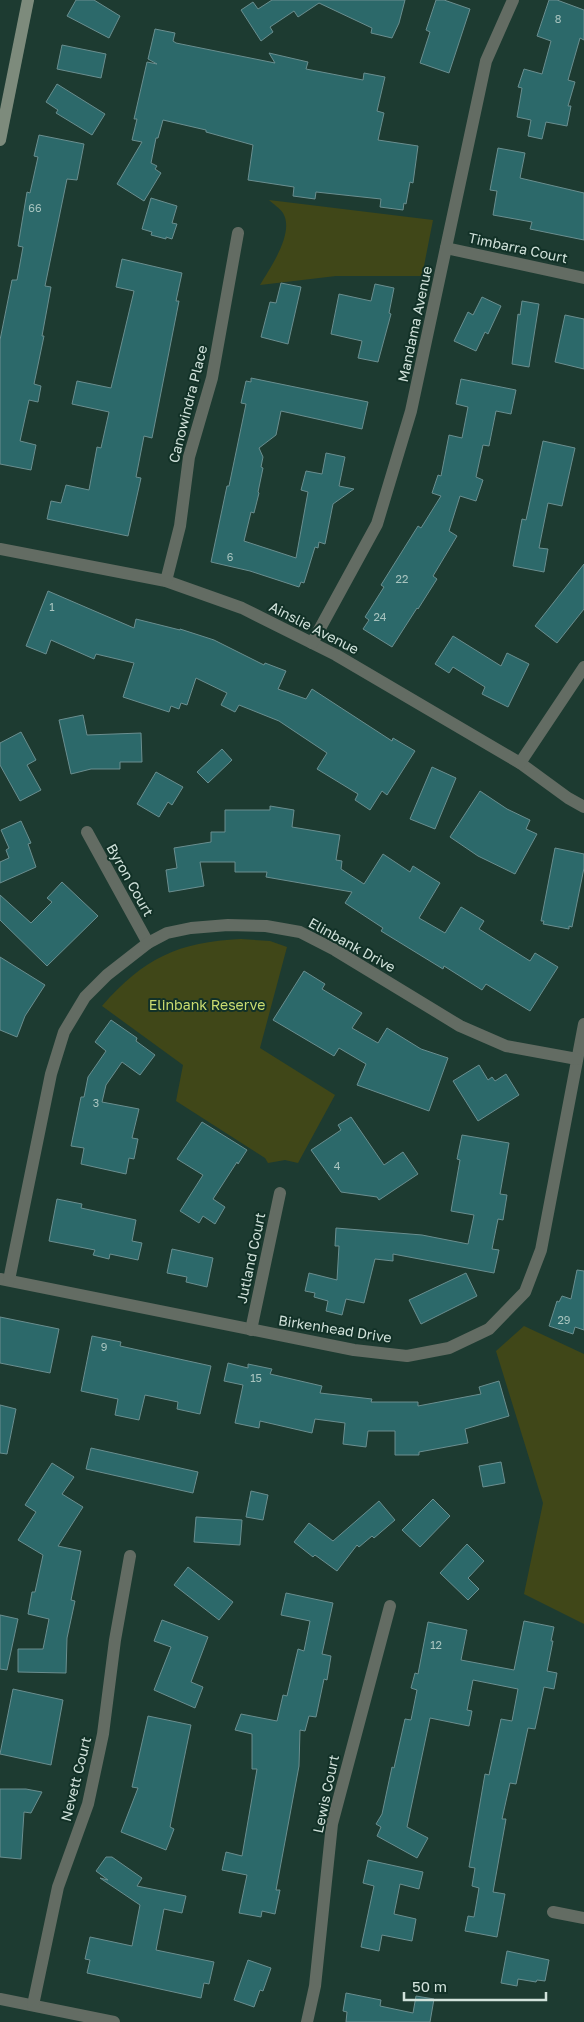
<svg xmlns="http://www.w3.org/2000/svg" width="584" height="2022" font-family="'Golos Text',sans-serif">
	<rect width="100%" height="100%" fill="#1d3b31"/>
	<!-- green -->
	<g fill="#404718">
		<path d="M269 200 433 220 422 276H336L260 285C270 268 295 233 283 213 280 208 273 204 269 200Z"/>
		<path d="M241 939 270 941 287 947 260 1048 335 1095 298 1163 285 1160 268 1163 265 1158 176 1101 183 1065 102 1006C144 958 178 942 241 939Z"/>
		<path d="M524 1326 584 1354V1624L524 1594 543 1503 496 1351Z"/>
	</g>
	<!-- building -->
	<g fill="#2c696a" stroke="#6a8e8f">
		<path d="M76 0H94L120 16 109 38 67 16Z"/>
		<path d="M272 0H405L399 23 392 38 371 33 372 28 319 3 298 17 294 11 270 27 273 32 261 41 241 10 253 2 258 9Z"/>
		<path d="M436 0H444L470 9 449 73 420 63 430 32 426 30Z"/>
		<path d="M549 0H557L584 10V40L580 38 568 80 575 82 568 106H571L567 126 546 122 542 139 528 136 531 120 517 117 522 88 518 87 524 69 542 74 551 41 537 36Z"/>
		<path d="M155 29 175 33 173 41 176 43 275 63 269 53 308 62 306 69 363 80 364 73 385 77 377 111 384 113 378 140 418 146 413 183 410 182 406 204 404 203 403 210 380 207 381 199 316 192 315 199 293 196 294 187 248 180 253 145 206 132V130L163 120 158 138H156L151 163 157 166 155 169 161 173 144 201 117 184 142 142 132 140 137 119H134L147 62 157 64 148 59Z"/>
		<path d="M62 45 106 54 101 78 57 69Z"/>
		<path d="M57 84 105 114 92 135 56 113 58 110 46 102Z"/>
		<path d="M39 135 84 144 77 180 67 179 45 286 51 287 42 336H44L34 384 41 386 38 402 29 400 20 441 36 445 31 470 0 464V340L12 280H17L23 247 18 246 27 192 30 193 38 157 34 156Z"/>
		<path d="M498 148 525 153 520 178 584 193V240L530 229 532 222 493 215 497 191 490 190Z"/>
		<path d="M151 198 177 206 172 223 177 224 172 239 166 237V239L151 235 152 232 142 229Z"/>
		<path d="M122 259 182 273 176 301H179L152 438 144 436 136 477 141 478 128 536 47 519 51 501 61 503 66 485 89 490 97 447 101 448 109 412 72 404 77 381 111 388 134 291 116 287Z"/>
		<path d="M281 283 301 287 288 344 261 337 270 302 276 303Z"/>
		<path d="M375 284 394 288 389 313 391 314 378 362 358 358 362 341 331 334 339 294 371 301Z"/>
		<path d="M482 297 501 306 488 334 485 332 476 351 454 341 468 312 473 315Z"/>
		<path d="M522 301 539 304 529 367 512 364 518 314 520 315Z"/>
		<path d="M565 315 584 319V369L555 362Z"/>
		<path d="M251 378 368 402 362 429 281 411 276 435 259 448 263 457 261 467 263 468 258 492 259 493 254 513 251 512 244 541 296 558 308 492 301 490 306 471 322 474 326 453 345 457 339 486 354 489 333 504 325 544 319 542 318 548 315 547 304 583 301 582 299 587 250 571 211 562 227 486H229L246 404 241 403 246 381 251 382Z"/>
		<path d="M461 379 516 390 511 414 496 411 489 446 483 445 476 477 483 480 476 501 460 496 449 531 457 536 433 576 437 579 418 609 417 608 392 647 363 629 369 620 365 617 384 587 381 585 418 526 421 528 441 496 432 493 438 475 441 476 449 435 462 438 468 407 456 404Z"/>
		<path d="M543 441 575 448 562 506 548 503 539 548 548 549 544 572 513 566 522 519 526 520Z"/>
		<path d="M584 564V609L557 643 535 626Z"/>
		<path d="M48 591 134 628 136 619 180 630V629L214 640 264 665 265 663 286 671 278 689 306 699 312 689 392 741 393 738 415 751 387 795 382 791 370 810 355 800 358 794 317 769 327 753 279 721 239 705 235 712 221 705 227 693 196 678 187 705 181 703 179 709 171 706 169 712 123 697 134 663 96 654 94 659 51 640 46 654 26 646Z"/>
		<path d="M453 636 501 666 507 653 529 664 508 707 482 694 485 687 453 667 449 673 435 664Z"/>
		<path d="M83 715 87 735 141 733 142 762H120V769H91L71 774 59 720Z"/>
		<path d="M21 732 36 760 27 765 41 790 20 801 0 765V743Z"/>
		<path d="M222 749 232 760 208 783 197 772Z"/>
		<path d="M432 767 456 778 435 829 410 819Z"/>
		<path d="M156 772 183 787 172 805 168 802 159 817 137 804Z"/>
		<path d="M480 791 507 809 530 820 526 829 537 834 515 874 478 856 450 837Z"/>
		<path d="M270 806 294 810 292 827 340 835 336 860 342 861 341 869 364 884 383 854 410 872 413 866 440 883 419 918 445 933 461 907 484 921 479 929 530 961 535 953 558 967 530 1011 486 984 482 990 444 966 443 969 381 931 383 928 345 903 352 892 266 877 267 872H235V862H200L204 886 169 892 166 870 177 868 174 848 211 842V832H225V810H270Z"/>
		<path d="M21 821 31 843 28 844 36 867 0 883V862L9 858 6 850 9 848 1 830Z"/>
		<path d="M555 848 584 854V868L572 927 569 926V929L543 924 544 921H541Z"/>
		<path d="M62 882 98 916 47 966 0 920V895L31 923 52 902 47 898Z"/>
		<path d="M0 957 45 985 25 1016 17 1037 0 1030Z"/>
		<path d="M304 971 325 984 322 989 362 1013 352 1028 378 1043 387 1028 421 1049 448 1058 429 1111 357 1085 366 1064 339 1048 334 1056 273 1020Z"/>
		<path d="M111 1020 137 1038 136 1041 155 1055 140 1075 122 1062 106 1085 102 1102 139 1109 132 1138 138 1139 134 1159 129 1158 126 1174 81 1164 84 1148 71 1146 81 1097H84L88 1077 106 1051 95 1042Z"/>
		<path d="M479 1065 488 1080 492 1077 495 1081 506 1074 519 1095 478 1121 453 1081Z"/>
		<path d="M351 1117 384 1165 403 1152 418 1174 379 1200 377 1197 341 1192 311 1150 341 1130 338 1125Z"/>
		<path d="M202 1122 247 1150 238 1164 237 1162 213 1199 225 1207 215 1224 203 1216 199 1223 180 1211 203 1175 177 1159Z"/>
		<path d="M462 1135 509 1143 500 1194 507 1195 503 1220 498 1219 492 1249 499 1250 494 1273 393 1254V1261L375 1259 364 1303 346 1299 342 1315 326 1311 328 1301 314 1297 315 1293 305 1291 309 1273 337 1280 339 1246H335L336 1228 422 1235 468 1244 474 1215 451 1211 460 1160 457 1159Z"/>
		<path d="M57 1199 82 1204 81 1208 136 1220 132 1241 142 1243 138 1260 110 1254 109 1259 93 1255 95 1250 49 1241Z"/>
		<path d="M172 1249 213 1258 207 1287 186 1282 187 1277 167 1273Z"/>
		<path d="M577 1270 584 1271V1330L575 1327 573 1334 549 1326 557 1301 559 1302 562 1296 571 1299Z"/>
		<path d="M466 1273 477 1296 421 1324 409 1300Z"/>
		<path d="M0 1317 59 1329 50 1373 0 1363Z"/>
		<path d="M92 1336 121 1342 120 1346 211 1366 200 1414 177 1409 178 1402 145 1395 139 1420 115 1415 118 1399 81 1391Z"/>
		<path d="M228 1363 248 1368V1364L272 1369 270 1374 322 1386 320 1393 372 1399 371 1402H418V1406L481 1394 479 1387 499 1381 509 1416 465 1429 468 1443 419 1452V1455H395V1431H368L366 1447 343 1444 345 1423 315 1419 312 1433 260 1421 259 1428 235 1423 243 1385 224 1381Z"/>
		<path d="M0 1405 16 1409 7 1454 0 1453Z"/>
		<path d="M91 1448 198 1472 193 1493 86 1469Z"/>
		<path d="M501 1462 505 1483 483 1487 479 1466Z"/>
		<path d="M52 1463 74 1477 62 1494 83 1507 58 1546 81 1551 71 1600 75 1601 67 1638 66 1673 18 1672V1649H43L49 1619 28 1614 32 1592H35L43 1555 18 1540 36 1512 25 1505Z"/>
		<path d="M251 1491 268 1495 263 1520 246 1517Z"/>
		<path d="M433 1499 450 1516 420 1547 402 1530Z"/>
		<path d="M379 1501 395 1520 374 1538 372 1536 359 1547 357 1545 337 1571 315 1555 313 1557 294 1542 309 1523 333 1541Z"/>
		<path d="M196 1517 242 1520 240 1545 194 1542Z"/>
		<path d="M467 1544 484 1561 468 1578 479 1589 468 1600 440 1573Z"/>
		<path d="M188 1567 233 1602 219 1620 174 1585Z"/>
		<path d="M286 1593 333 1603 322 1654 331 1656 327 1680 324 1679 316 1717 309 1716 305 1731 300 1730 299 1766 276 1890H280L275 1914 262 1911 261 1917 239 1913 247 1875 222 1870 226 1852 242 1856 257 1769H252V1734L235 1730 241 1714 277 1721 283 1695 287 1696 298 1649 304 1651 310 1621 281 1615Z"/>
		<path d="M0 1615 18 1619 7 1670 0 1669Z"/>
		<path d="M162 1620 208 1637 191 1682 203 1687 195 1708 154 1690 171 1647 154 1641Z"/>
		<path d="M524 1621 554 1627 551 1641H553L547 1671 557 1673 554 1689 544 1687 535 1729 528 1728 516 1784 510 1783 502 1819H506L493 1892 505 1894 497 1937 465 1931 468 1916 474 1917 479 1888 472 1886 475 1868 469 1867 485 1774 489 1775 501 1719 512 1721 518 1689 473 1680 467 1710 472 1711 469 1726 430 1718 407 1827 428 1838 417 1858 377 1836 381 1827 376 1824 382 1814 392 1767 394 1768 405 1719 411 1720 417 1690 411 1688 415 1673 418 1674 428 1622 467 1630 461 1660 514 1670Z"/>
		<path d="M13 1689 63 1700 51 1765 0 1754Z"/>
		<path d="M148 1716 191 1725 170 1827 174 1829 166 1850 121 1832 138 1788 132 1787Z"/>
		<path d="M0 1789H26L42 1792 31 1813 24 1812 21 1859 0 1857Z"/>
		<path d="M106 1857H112L142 1878 137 1886 186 1896 182 1913 164 1909 156 1950 214 1962 209 1984 204 1983 201 1998 87 1973 90 1960 85 1959 90 1937 132 1946 140 1905 100 1878 108 1880 96 1871Z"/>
		<path d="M368 1860 423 1872 419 1889 400 1884 394 1914 416 1919 412 1941 382 1935 379 1951 361 1947 374 1886 363 1883Z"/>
		<path d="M507 1951 549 1960 545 1981 537 1980 536 1982 518 1979 517 1986 501 1983Z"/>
		<path d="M248 1960 271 1968 263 1991 260 1990 254 2007 234 2000Z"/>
		<path d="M346 1993 381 2000 380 2006 413 2013 416 1996 434 1999 430 2022H346L347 2012 343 2011Z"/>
	</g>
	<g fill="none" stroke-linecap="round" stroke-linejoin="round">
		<!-- minor -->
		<g stroke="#636c63" stroke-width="12">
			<path d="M446 248 584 278"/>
			<path d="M0 549 166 581 242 608 336 655 520 763 568 798 584 807"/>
			<path d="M166 581 180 526 189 457 212 378 238 233"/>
			<path d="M312 643 377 524 411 411 486 61 513 0"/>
			<path d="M520 763 584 667"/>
			<path d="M87 832 148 943"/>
			<path d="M0 1279 354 1350 407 1356 449 1348 489 1329 525 1292 541 1250 584 1024"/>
			<path d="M9 1280 51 1074 64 1032 85 997 107 975 148 943 167 933 191 928 228 925 266 926 300 932 335 950 460 1026 506 1046 577 1059"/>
			<path d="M251 1330 280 1193"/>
			<path d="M553 1912 584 1918"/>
			<path d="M0 1999 114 2022"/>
			<path d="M33 2005 58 1887 88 1804 103 1734 115 1640 130 1556"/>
			<path d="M307 2022 315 1986 332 1824 390 1606"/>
		</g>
		<!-- secondary -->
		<path stroke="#7d8b7c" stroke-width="12" d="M0 140 28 0"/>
	</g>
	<g text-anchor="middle" stroke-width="4" stroke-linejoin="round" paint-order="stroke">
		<!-- number labels -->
		<g font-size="11" fill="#a8c4bf">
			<text x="558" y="23">8</text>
			<text x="35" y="212">66</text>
			<text x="230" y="561">6</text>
			<text x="402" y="583">22</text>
			<text x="52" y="611">1</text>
			<text x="380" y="621">24</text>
			<text x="96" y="1107">3</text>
			<text x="337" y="1170">4</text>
			<text x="564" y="1324">29</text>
			<text x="104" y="1351">9</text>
			<text x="256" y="1382">15</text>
			<text x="436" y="1649">12</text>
		</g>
		<!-- street labels -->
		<g font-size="14" fill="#d1e2db" stroke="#123127">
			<text transform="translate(518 248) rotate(12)" y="5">Timbarra Court</text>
			<text transform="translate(415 324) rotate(-78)" y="5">Mandama Avenue</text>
			<text transform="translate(188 404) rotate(-76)" y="5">Canowindra Place</text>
			<text transform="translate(314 628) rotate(27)" y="5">Ainslie Avenue</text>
			<text transform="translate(130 880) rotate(61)" y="5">Byron Court</text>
			<text transform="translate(352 945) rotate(29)" y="5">Elinbank Drive</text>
			<text transform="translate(251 1258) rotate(-78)" y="5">Jutland Court</text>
			<text transform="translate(335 1329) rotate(9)" y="5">Birkenhead Drive</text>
			<text transform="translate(76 1779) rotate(-76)" y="5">Nevett Court</text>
			<text transform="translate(326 1794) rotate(-78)" y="5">Lewis Court</text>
		</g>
		<!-- park labels -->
		<g font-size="14" fill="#cbdc70" stroke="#123127">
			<text x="207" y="1010">Elinbank Reserve</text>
		</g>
	</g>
	<!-- scale -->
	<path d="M404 1992v8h142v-8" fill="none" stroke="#d1e2db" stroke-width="2.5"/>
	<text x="412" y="1992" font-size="15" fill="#d1e2db" stroke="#123127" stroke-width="4" paint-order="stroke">50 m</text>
</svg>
